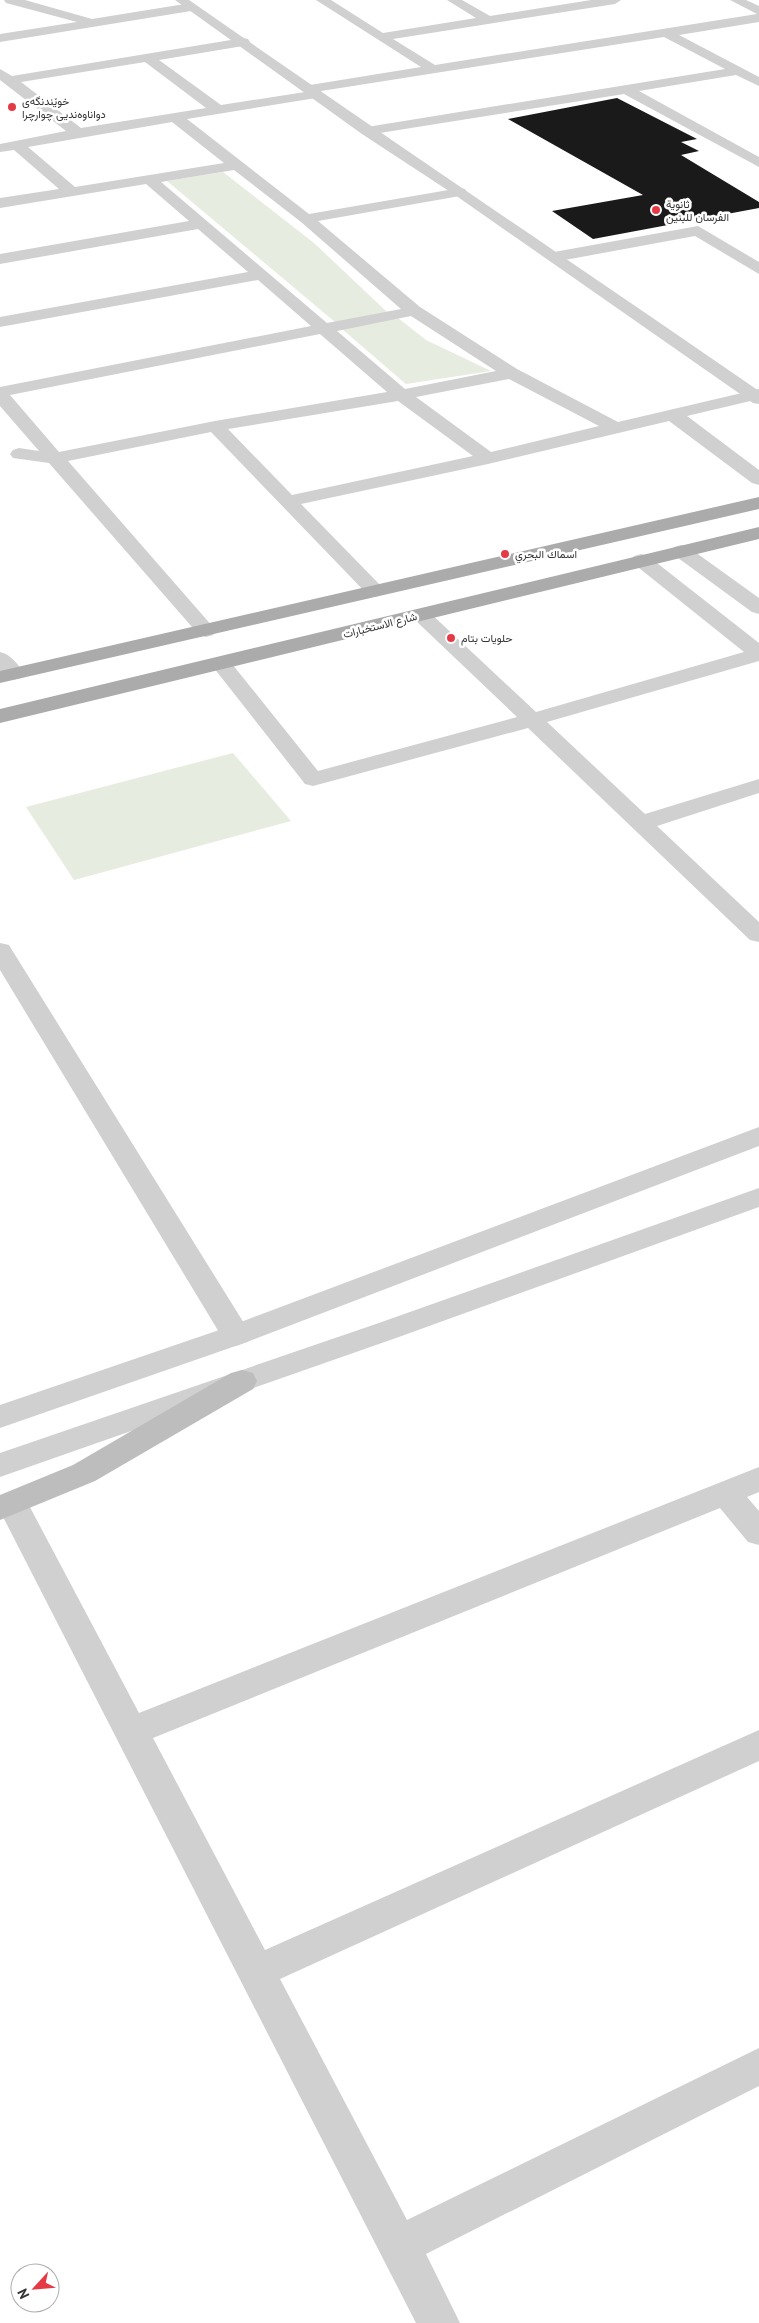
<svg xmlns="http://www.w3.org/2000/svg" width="759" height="2323" font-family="'PT Sans',Vazirmatn,sans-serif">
	<rect width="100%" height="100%" fill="#fff"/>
	<!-- green -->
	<g fill="#e6ecdf">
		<path d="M223 172 314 243 387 312 335 322 167 181Z"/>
		<path d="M398 318 426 340 491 371 406 384 342 329Z"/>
		<path d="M233 753 291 821 74 880 26 807Z"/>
	</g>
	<!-- building -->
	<path fill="#1a1a1a" d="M617 98 697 139 681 142 699 151 681 155 759 202V208L593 239 552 211 643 195 508 119Z"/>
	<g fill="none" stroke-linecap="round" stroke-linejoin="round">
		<!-- minor -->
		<g fill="#d0d0d0" fill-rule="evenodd">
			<path d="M4 0H25L92 19 191 3 197 7 191 11 0 42V34L77 22 6 3Z"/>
			<path d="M316 0H331L383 33 476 18 447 0H462L490 16 591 0H621L615 4 393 39 435 65 757 14 730 0H746L759 6V22L679 35 759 77V86L736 75 639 91 759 157V167L624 94 367 135 360 131 367 127 725 69 664 37 321 91 323 94 321 97 316 98 187 119 309 214 460 188 465 189 467 192 465 195 460 196 318 221 420 307 517 369 618 422 759 389V399L687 416 759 470V485L752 483 669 421 488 464 301 504 382 587 385 591 382 595 375 597 368 595 211 432 68 461 213 627 216 631 213 635 206 637 199 635 49 463 13 458 10 454 13 450 19 448 39 451 0 406V387L311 326 258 280 0 327V317L248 272 198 229 0 264V254L189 221 146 184 0 208V198L59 189 14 150 0 152V144L66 131 0 80V69L12 76 243 38 248 39 250 42 243 46 159 60 221 105 305 92 303 89 305 86 310 85 421 67ZM145 62 206 108 81 128 21 82ZM172 122 224 163 75 187 28 147ZM234 170 301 222 401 309 327 323 161 182ZM411 316 496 371 405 389 337 331ZM320 334 387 392 215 421 59 452 10 395ZM509 379 599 426 491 452 416 397ZM398 401 473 456 292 495 228 429Z"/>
			<path d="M698 226 759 262V274L695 236 554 262 546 257 554 252Z"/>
			<path d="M681 545 688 547 759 598V614L752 612 674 555 671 551 674 547Z"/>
			<path d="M641 554 648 556 759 643V661L547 722 645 814 759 779V793L657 826 759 922V942L750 940 528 728 313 786 305 784 210 663 214 659 221 657 228 659 318 771 517 717 414 619 411 615 414 611 421 609 428 611 536 712 744 652 634 564 631 560 634 556Z"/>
			<path d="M0 652C11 654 18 665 25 674L21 678C11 681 7 679 0 671Z"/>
			<path d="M0 943 9 945 12 950 247 1328 251 1335 247 1342 236 1346 225 1342 0 970Z"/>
			<path d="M759 1467V1492L747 1497 759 1511V1545L748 1542 720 1508 153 1738 265 1950 759 1730V1761L280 1979 407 2220 759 2048V2086L426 2254 460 2323H416L0 1511V1496L12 1491 23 1494 139 1713Z"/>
		</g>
		<!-- tertiary -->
		<g fill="#d0d0d0" fill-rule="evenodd">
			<path d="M175 0H189C378 132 569 260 759 391V404L753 403 455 195 362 134Z"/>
			<path d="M759 1127V1146L247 1342 0 1428V1405L225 1328Z"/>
			<path d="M759 1188V1207L396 1338 0 1477V1453L376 1324Z"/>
		</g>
		<!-- secondary -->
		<path fill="#bdbdbd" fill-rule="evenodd" d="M242 1370 253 1373 257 1381 253 1389 95 1481 0 1520V1495L73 1465 231 1373Z"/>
		<!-- primary -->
		<g fill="#ababab" fill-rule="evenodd">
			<path d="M759 497V509L0 683V671Z"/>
			<path d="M759 527V539L0 723V709Z"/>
		</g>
	</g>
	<!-- markers -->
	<g fill="#e63946" stroke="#fff" stroke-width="2">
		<circle cx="12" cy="107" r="5"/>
		<circle cx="656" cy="210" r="5"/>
		<circle cx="505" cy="554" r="5"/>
		<circle cx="451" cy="638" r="5"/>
	</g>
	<g text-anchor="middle" stroke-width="5" stroke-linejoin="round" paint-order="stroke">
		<!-- far-poi labels -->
		<g font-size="11" fill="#333" stroke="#fff" text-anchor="start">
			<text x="22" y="105">خوێندنگەی<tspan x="22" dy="13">دواناوەندیی چوارچرا</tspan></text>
			<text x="666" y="208">ثانوية<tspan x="666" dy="13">الفرسان للبنين</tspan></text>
			<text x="515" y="558">اسماك البحري</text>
			<text x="461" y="642">حلويات بتام</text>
		</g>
		<!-- far-street labels -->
		<g font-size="11" fill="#333" stroke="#fff">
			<text transform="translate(380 625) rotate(-14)" y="4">شارع الاستخبارات</text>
		</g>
	</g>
	<!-- north arrow -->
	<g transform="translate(35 2288) rotate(244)"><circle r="24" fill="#ffffff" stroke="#adadad"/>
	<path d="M0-4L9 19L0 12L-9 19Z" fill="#e63946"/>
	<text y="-8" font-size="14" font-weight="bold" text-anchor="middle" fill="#333333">N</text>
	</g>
</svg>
